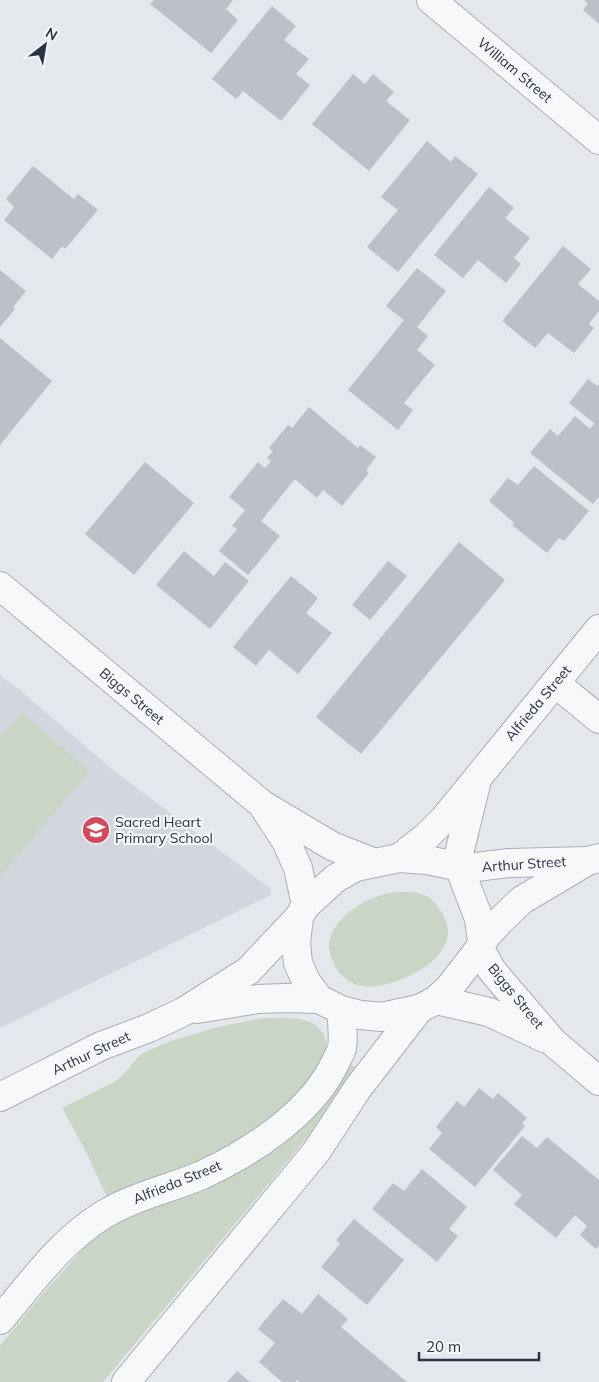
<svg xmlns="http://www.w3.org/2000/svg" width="599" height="1382" font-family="Mulish,sans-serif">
	<rect width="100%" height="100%" fill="#e4e7ec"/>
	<!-- built -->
	<path fill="#d2d6de" d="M0 675 21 691 114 771 271 889V895L0 1028Z"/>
	<!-- green -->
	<g fill="#c9d6c5">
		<path d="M21 712 90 771 0 877V737Z"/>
		<path d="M398 892C417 892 429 892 440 910 445 918 449 927 448 935 446 946 438 958 429 964 412 977 376 993 354 984 340 978 331 962 329 948 327 923 361 900 382 895 387 893 393 893 398 892Z"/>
		<path d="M262 1018C284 1018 321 1013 326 1042 329 1056 317 1072 309 1083 303 1089 298 1097 292 1103 286 1109 278 1114 271 1119 223 1157 164 1176 107 1197L85 1150 62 1108 114 1082 124 1074 140 1055 147 1051 171 1041 218 1027Z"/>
		<path d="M349 1064 357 1068 321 1121 103 1382H0V1346L39 1298 91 1240 127 1216 161 1203Z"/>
	</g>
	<!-- building -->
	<g fill="#bbc0ca">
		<path d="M154 0H233L226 9 238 20 211 53 150 4Z"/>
		<path d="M584 0H599V24L583 10 588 4Z"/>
		<path d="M272 6 296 26 284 40 309 59 296 74 310 85 281 121 243 91 236 99 212 79Z"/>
		<path d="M353 74 365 84 373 74 394 92 386 101 410 120 369 171 312 124Z"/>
		<path d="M427 141 451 162 455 156 478 174 398 272 367 247 398 210 381 197Z"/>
		<path d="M33 166 74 199 78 194 98 210 65 249 62 246 52 259 4 220 14 207 6 199Z"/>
		<path d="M489 187 514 208 505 218 530 238 514 258 521 264 506 283 478 260 463 278 434 255Z"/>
		<path d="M563 246 591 269 578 284 599 301V311L589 324 594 328 574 353 548 333 535 348 502 321Z"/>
		<path d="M417 268 446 291 417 327 428 336 417 350 435 365 404 403 413 410 398 430 348 390 404 320 386 306Z"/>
		<path d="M0 270 26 291 13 307 15 309 0 327Z"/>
		<path d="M0 338 52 381 0 445Z"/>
		<path d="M588 379 597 386 599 384V497L593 504 530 453 550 429 558 436 575 416 590 429 594 423 569 403Z"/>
		<path d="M309 407 358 448 360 445 376 457 366 470 369 473 342 506 323 490 317 498 295 479 261 521 280 536 248 575 219 551 237 529 232 526 245 510 229 497 258 462 265 468 271 461 267 458 273 451 269 448 288 425 292 428Z"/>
		<path d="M145 462 194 503 134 575 85 534Z"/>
		<path d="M534 466 589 511 564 541 559 538 547 553 512 525 514 523 489 501 508 478 518 485Z"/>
		<path d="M459 542 505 580 361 754 316 717Z"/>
		<path d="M184 551 214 576 225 562 249 581 210 629 156 585Z"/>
		<path d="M388 561 407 576 370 620 352 605Z"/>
		<path d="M291 576 318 598 306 613 332 633 298 674 269 650 256 666 233 647Z"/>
		<path d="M479 1088 493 1099 498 1093 527 1118 522 1123 525 1126 475 1187 429 1149 442 1133 436 1127 457 1101 464 1107Z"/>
		<path d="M522 1136 537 1148 547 1137 599 1180V1246L596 1249 580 1235 587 1226 575 1215 556 1238 514 1204 522 1195 493 1170Z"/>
		<path d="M422 1169 467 1207 449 1229 458 1236 437 1262 372 1209 393 1183 404 1191Z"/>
		<path d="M354 1219 404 1260 367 1305 321 1267 340 1244 336 1240Z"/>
		<path d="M318 1294 348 1319 341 1327 407 1382H299L297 1380 295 1382H282L259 1362 275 1343 258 1329 271 1313 283 1299 302 1314Z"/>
		<path d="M237 1371 250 1382H227Z"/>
	</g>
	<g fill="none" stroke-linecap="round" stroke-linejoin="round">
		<defs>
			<g id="minor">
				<path d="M431 0 599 140"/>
				<path d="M0 586 263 805 332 846 375 863"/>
				<path d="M555 683 599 719"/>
				<path d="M265 809 286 841 298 868 306 905"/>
				<path d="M399 858 427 860 456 866 460 869 479 919 482 941 480 948 449 988 436 1000 419 1009 381 1017 361 1015 341 1010 319 999 306 981 298 963 296 943 299 917 306 905 336 878 356 867Z"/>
				<path d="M399 858 427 836 444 819 599 629"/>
				<path d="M456 866 476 784"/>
				<path d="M460 869 509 863 587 861 599 858"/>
				<path d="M482 941 500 921 522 900 584 863"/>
				<path d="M480 948 491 969 500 980 554 1043 599 1081"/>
				<path d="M436 1000 489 1012 544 1038"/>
				<path d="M197 1009 258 999 284 998 319 999"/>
				<path d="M0 1097 101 1046 149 1028 183 1012 248 971 299 917"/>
				<path d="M0 1320C31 1283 61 1241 103 1215 134 1196 169 1189 202 1175 252 1152 313 1112 336 1061 338 1057 341 1052 342 1048 344 1035 342 1022 341 1010"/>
				<path d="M126 1382 316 1152 358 1088 419 1009"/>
			</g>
		</defs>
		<!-- minor casing -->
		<use href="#minor" stroke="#a9aeb7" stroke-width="30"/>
		<!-- minor -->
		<use href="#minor" stroke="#f7f8fa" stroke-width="28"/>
	</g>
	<!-- icons -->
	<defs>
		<symbol id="school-disc" viewBox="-11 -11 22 22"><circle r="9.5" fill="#d1495b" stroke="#f4f6f9"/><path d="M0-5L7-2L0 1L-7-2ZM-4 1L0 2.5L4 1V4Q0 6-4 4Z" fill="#fff"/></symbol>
	</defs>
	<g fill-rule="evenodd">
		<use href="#school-disc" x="80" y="814" width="32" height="32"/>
	</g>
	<g text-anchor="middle" stroke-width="4.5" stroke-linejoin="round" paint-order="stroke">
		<!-- street labels -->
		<g font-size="14" fill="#2b3445" stroke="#f4f6f9">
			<text transform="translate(515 70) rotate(40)" y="5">William Street</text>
			<text transform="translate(132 696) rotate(40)" y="5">Biggs Street</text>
			<text transform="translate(538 703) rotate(-50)" y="5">Alfrieda Street</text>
			<text transform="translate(524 864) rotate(-4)" y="5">Arthur Street</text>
			<text transform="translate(516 996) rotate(51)" y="5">Biggs Street</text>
			<text transform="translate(91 1053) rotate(-25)" y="5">Arthur Street</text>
			<text transform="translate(177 1182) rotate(-22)" y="5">Alfrieda Street</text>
		</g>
		<!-- poi labels -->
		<g font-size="14" fill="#2b3445" stroke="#f4f6f9" text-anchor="start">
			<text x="115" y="827">Sacred Heart<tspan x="115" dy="16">Primary School</tspan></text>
		</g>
	</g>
	<!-- north arrow -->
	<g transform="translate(45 45) rotate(31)" stroke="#f4f6f9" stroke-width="4" paint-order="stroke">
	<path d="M0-4L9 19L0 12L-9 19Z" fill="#2b3445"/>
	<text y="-8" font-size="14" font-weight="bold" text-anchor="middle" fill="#2b3445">N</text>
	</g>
	<!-- scale -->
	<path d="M419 1352v8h120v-8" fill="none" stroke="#2b3445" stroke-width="2.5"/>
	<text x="426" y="1352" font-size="15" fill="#2b3445" stroke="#f4f6f9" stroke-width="4" paint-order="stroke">20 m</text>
</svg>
